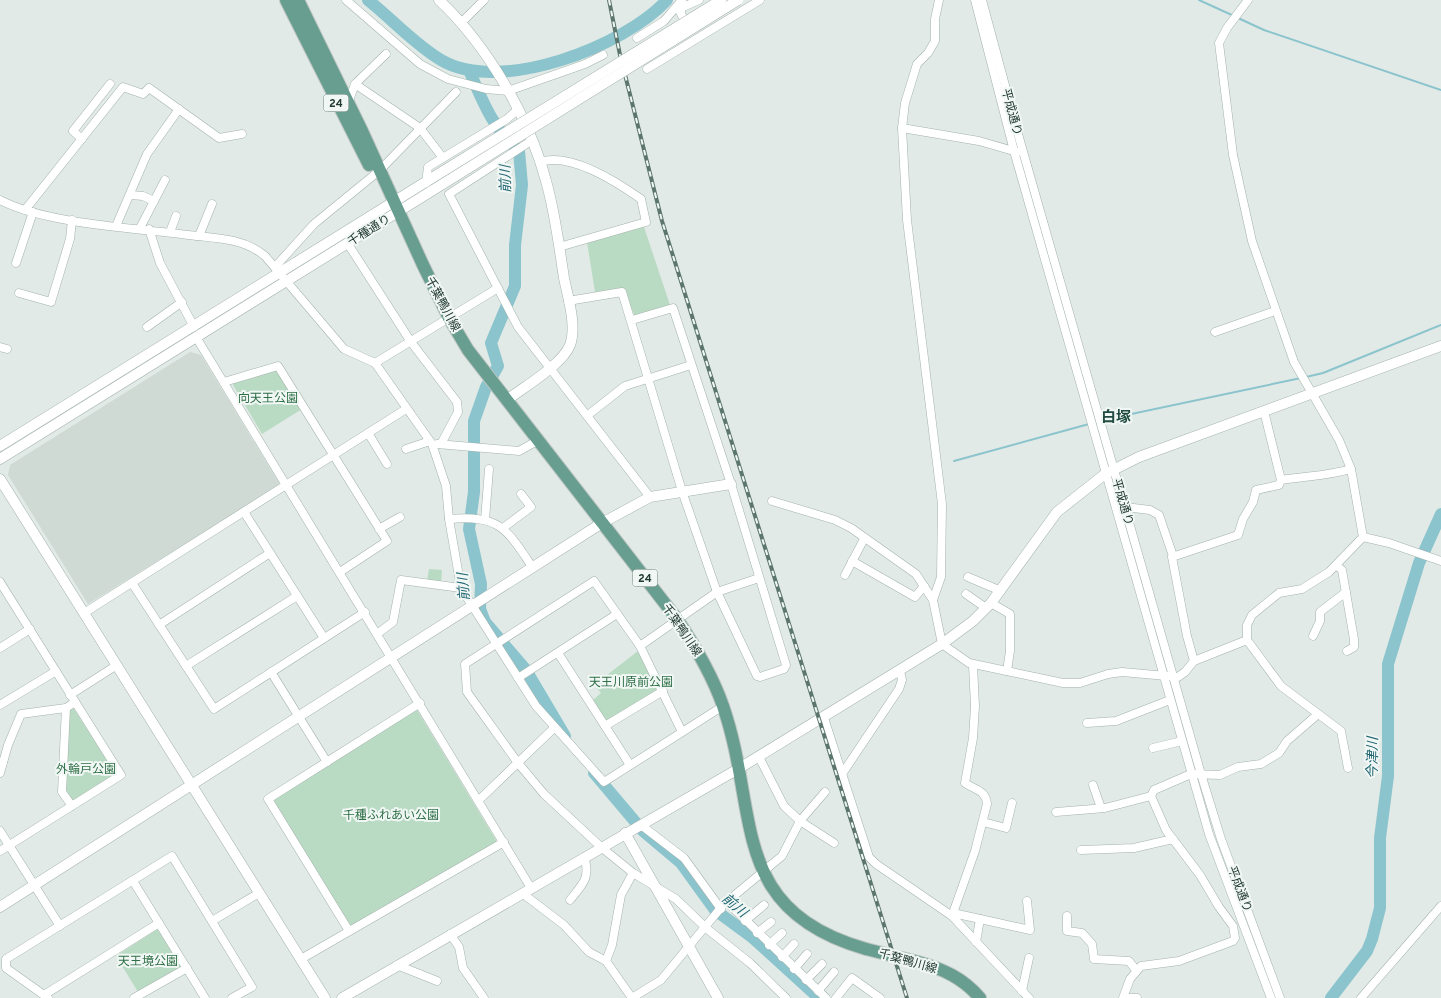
<svg xmlns="http://www.w3.org/2000/svg" width="1441" height="998" font-family="Overpass,'Noto Sans JP',sans-serif">
	<rect width="100%" height="100%" fill="#e1eae6"/>
	<!-- built -->
	<path fill="#cfdad5" d="M190 352 201 355 279 483 278 486 88 604 8 475 10 465Z"/>
	<!-- green -->
	<g fill="#badbc3">
		<path d="M644 227 670 305 635 316 623 288 595 292 587 242Z"/>
		<path d="M275 370 302 409 262 434 233 385 234 382Z"/>
		<path d="M429 569 442 570 441 583 427 581Z"/>
		<path d="M638 651 657 688 656 691 608 722 604 720 592 701 601 693 594 685Z"/>
		<path d="M71 708 74 709 115 773 113 776 74 802 64 791 68 712Z"/>
		<path d="M414 710H417L496 840V844L352 926 349 925 274 802 275 799Z"/>
		<path d="M156 930H158L181 965 180 968 138 992 116 956Z"/>
	</g>
	<g fill="none" stroke-linecap="round" stroke-linejoin="round">
		<!-- stream -->
		<g stroke="#8bc4cd" stroke-width="2">
			<path d="M1199 0 1234 16"/>
			<path d="M1238 18 1264 30 1441 90"/>
			<path d="M1306 377 1323 373 1441 325"/>
			<path d="M1103 420 1301 378"/>
			<path d="M954 461 1089 424"/>
		</g>
		<!-- river -->
		<g stroke="#8bc4cd" stroke-width="12">
			<path d="M368 0C392 19 414 44 441 60 500 95 625 46 667 0"/>
			<path d="M469 70C483 102 492 127 519 151L522 185 515 245V286L491 343 498 366 486 387 474 421V492L469 529 481 584 480 609 485 622 526 670 565 736"/>
			<path d="M594 773 643 831 681 863 715 910 753 938 819 998"/>
			<path d="M1331 998 1367 951 1372 939 1380 908V838L1388 776V664L1419 563 1441 514"/>
		</g>
		<defs>
			<g id="minor">
				<path d="M346 0 420 64 448 79 486 89 508 91 585 64 603 55"/>
				<path d="M975 0 1014 151 1209 834 1271 998"/>
				<path d="M982 0 1020 141 1201 774 1221 839 1280 998"/>
				<path d="M1248 0 1227 28 1219 43 1233 155 1252 241 1294 362 1339 440 1351 469 1363 537 1329 572 1302 589 1279 593 1252 615 1247 625V640L1281 686 1341 731 1348 768"/>
				<path d="M462 22 484 0"/>
				<path d="M688 26 680 12 683 7 699 0"/>
				<path d="M637 38 664 21 682 0"/>
				<path d="M647 69 760 0"/>
				<path d="M355 84 420 128 443 158"/>
				<path d="M348 103 355 84 386 54"/>
				<path d="M902 128 979 141 1017 152"/>
				<path d="M82 139 73 131 110 84"/>
				<path d="M531 141 449 194 518 327 650 497"/>
				<path d="M540 162C570 152 617 182 641 199L646 222 559 247"/>
				<path d="M380 170 456 92"/>
				<path d="M426 183 428 167 507 119 517 110"/>
				<path d="M131 195 143 196 154 201"/>
				<path d="M0 200C46 224 135 228 188 235 214 238 244 238 265 256L344 349 375 363 432 444 446 486 449 519 461 588 536 706 604 782 723 706"/>
				<path d="M25 210 123 87 143 94 149 88 219 138 242 134"/>
				<path d="M116 226 147 154 179 109"/>
				<path d="M140 228 165 180"/>
				<path d="M149 229 160 263 194 327"/>
				<path d="M170 232 176 216"/>
				<path d="M199 236 212 204"/>
				<path d="M348 244 411 342 457 402 458 412 441 444"/>
				<path d="M16 263 33 212"/>
				<path d="M275 267 314 224 374 175"/>
				<path d="M19 293 51 302 70 239 72 220"/>
				<path d="M568 301 622 292 682 491 717 592 757 676 760 677 784 669 786 665 731 484 673 308 632 320"/>
				<path d="M147 327 182 302"/>
				<path d="M1215 332 1275 311"/>
				<path d="M196 337 531 888"/>
				<path d="M0 347 7 349"/>
				<path d="M375 363 498 288"/>
				<path d="M224 382 278 366 387 541 340 572"/>
				<path d="M1264 411 1281 480"/>
				<path d="M588 415 625 386 691 365"/>
				<path d="M368 433 387 464"/>
				<path d="M437 444 519 451 537 441"/>
				<path d="M406 449 430 441"/>
				<path d="M772 501 835 520 851 528 916 574 933 600 942 644 969 663 1063 683H1080L1108 674 1122 672 1178 677 1185 672 1194 661 1247 640"/>
				<path d="M1125 507 1150 510 1159 515 1173 556"/>
				<path d="M244 512 324 638"/>
				<path d="M449 519C500 515 506 528 533 568"/>
				<path d="M485 520 489 469"/>
				<path d="M503 528 531 507 521 494"/>
				<path d="M379 529 400 517"/>
				<path d="M1363 537 1389 543 1441 561"/>
				<path d="M852 561 915 597 924 586"/>
				<path d="M1337 566 1342 570 1354 639V647L1347 651"/>
				<path d="M845 575 864 539"/>
				<path d="M968 577 1001 591"/>
				<path d="M0 582 121 775 0 851"/>
				<path d="M132 583 214 709 365 612"/>
				<path d="M966 594 986 608"/>
				<path d="M933 600 941 577 942 504 907 220 902 128 905 103 917 64 928 53 935 41V19L939 0"/>
				<path d="M991 603 1010 614V651L1007 671"/>
				<path d="M84 613 406 409"/>
				<path d="M159 625 270 553"/>
				<path d="M377 634 393 622 401 580 461 588"/>
				<path d="M1313 636 1320 621V612L1346 592"/>
				<path d="M640 646 717 592 759 578"/>
				<path d="M0 648 30 629"/>
				<path d="M558 653 630 765"/>
				<path d="M1194 661 1187 636 1172 557 1238 535 1243 519 1253 502 1256 490 1279 485 1281 480C1305 476 1328 476 1351 469"/>
				<path d="M186 666 297 596"/>
				<path d="M271 672 327 762"/>
				<path d="M518 678 617 614"/>
				<path d="M70 695 117 665"/>
				<path d="M0 705 56 671"/>
				<path d="M66 708 62 792 72 806"/>
				<path d="M824 718 869 857 876 864 952 916 1029 998"/>
				<path d="M1087 723 1116 721 1170 700"/>
				<path d="M605 726 663 691"/>
				<path d="M682 732 640 646 594 581 465 664 467 692 518 763 544 794 601 847 633 873 676 899 706 928 750 963 786 998"/>
				<path d="M1153 748 1182 741"/>
				<path d="M759 757 784 806 800 821 834 843"/>
				<path d="M0 773 8 745 21 714 66 708 75 702"/>
				<path d="M842 774 899 689 902 680 900 671"/>
				<path d="M1093 785 1101 808"/>
				<path d="M479 800 554 728"/>
				<path d="M1056 812 1105 808 1151 796"/>
				<path d="M983 822 1006 828 1012 803"/>
				<path d="M641 825 684 858 721 909"/>
				<path d="M0 831 60 926"/>
				<path d="M1081 850 1134 848 1173 839"/>
				<path d="M133 881 205 998"/>
				<path d="M522 893 564 925 589 952 606 961 632 998"/>
				<path d="M570 900C583 884 591 877 584 857"/>
				<path d="M727 902 826 998"/>
				<path d="M953 913 1030 930 1027 901"/>
				<path d="M952 916 975 851 987 804C986 790 975 790 965 783L973 738 975 706 973 665"/>
				<path d="M1067 916V931L1082 933 1092 944 1094 959 1129 961 1136 970"/>
				<path d="M212 921 259 893"/>
				<path d="M745 921 764 905"/>
				<path d="M349 931 268 799 420 703"/>
				<path d="M757 933 771 922"/>
				<path d="M450 934 459 947 463 968 484 998"/>
				<path d="M976 942 980 919"/>
				<path d="M769 945 782 933"/>
				<path d="M782 957 794 944"/>
				<path d="M301 959 504 842"/>
				<path d="M606 961 612 945 621 895 633 873"/>
				<path d="M397 965 437 981"/>
				<path d="M794 969 807 954"/>
				<path d="M806 980 822 964"/>
				<path d="M818 991 834 972"/>
				<path d="M1022 991 1029 958"/>
				<path d="M44 995 159 923"/>
				<path d="M48 998 6 968V959L172 856 252 987 232 998"/>
				<path d="M134 998 187 968"/>
				<path d="M632 998 661 980 724 904 782 856 800 821 825 792"/>
				<path d="M836 998 852 978 880 998"/>
				<path d="M1123 998 1130 979 1141 966 1179 961 1233 941 1235 938 1233 926 1219 907 1200 875 1166 830 1151 796 1154 790 1191 774 1220 775 1238 767 1261 764 1279 753 1287 741 1317 715"/>
				<path d="M1124 998H1137"/>
				<path d="M1361 998 1441 906"/>
			</g>
			<g id="tertiary">
				<path d="M439 0C487 45 529 117 546 181 555 212 559 246 564 278 568 298 577 326 570 345 563 364 524 387 507 400"/>
				<path d="M0 446 445 170"/>
				<path d="M0 459 454 177"/>
				<path d="M0 479 325 998"/>
				<path d="M625 833 718 998"/>
				<path d="M0 907 602 523 650 497 731 484"/>
				<path d="M342 998 738 769 942 644 973 621 991 603 1057 512 1105 474 1139 457 1441 346"/>
			</g>
			<g id="primary">
				<path d="M286 0 369 165"/>
				<path d="M298 0 362 131 423 265 449 318 468 350 677 619C695 646 712 674 723 706 760 813 727 909 866 949"/>
				<path d="M918 962C943 969 963 978 980 998"/>
			</g>
		</defs>
		<!-- minor casing -->
		<use href="#minor" stroke="#a4b2ad" stroke-width="9"/>
		<!-- tertiary casing -->
		<use href="#tertiary" stroke="#a4b2ad" stroke-width="11"/>
		<!-- primary casing -->
		<use href="#primary" stroke="#bdc4c2" stroke-width="14"/>
		<!-- minor -->
		<use href="#minor" stroke="#fff" stroke-width="8"/>
		<!-- tertiary -->
		<use href="#tertiary" stroke="#fff" stroke-width="10"/>
		<!-- primary -->
		<use href="#primary" stroke="#679e8f" stroke-width="12"/>
		<defs>
			<path id="rail" d="M609 0 620 55 662 221 907 998"/>
		</defs>
		<!-- rail casing -->
		<use href="#rail" stroke="#5c766e" stroke-width="4"/>
		<!-- rail -->
		<use href="#rail" stroke="#f1f7f4" stroke-width="2" stroke-dasharray="5.5" stroke-linecap="butt"/>
		<defs>
			<g id="tertiary-bridge">
				<path d="M445 170 721 0"/>
				<path d="M454 177 738 0"/>
			</g>
			<path id="primary-bridge" d="M866 949 918 962"/>
		</defs>
		<!-- tertiary-bridge casing -->
		<use href="#tertiary-bridge" stroke="#a4b2ad" stroke-width="11" stroke-linecap="butt"/>
		<!-- primary-bridge casing -->
		<use href="#primary-bridge" stroke="#bdc4c2" stroke-width="14" stroke-linecap="butt"/>
		<!-- tertiary-bridge -->
		<use href="#tertiary-bridge" stroke="#fff" stroke-width="10"/>
		<!-- primary-bridge -->
		<use href="#primary-bridge" stroke="#679e8f" stroke-width="12"/>
	</g>
	<g text-anchor="middle" stroke-width="4" stroke-linejoin="round" paint-order="stroke">
		<!-- shield labels -->
		<g fill="#f1f7f4" stroke="#60736d" stroke-width="1">
			<rect x="323.5" y="94.5" width="25" height="17" rx="4"/>
			<rect x="632.5" y="569.5" width="25" height="17" rx="4"/>
		</g>
		<g font-size="11" font-weight="bold" fill="#223a33">
			<text x="336" y="107">24</text>
			<text x="645" y="582">24</text>
		</g>
		<!-- street labels -->
		<g font-size="12" fill="#223a33" stroke="#f1f7f4">
			<text transform="translate(1012 112) rotate(75)" y="4">平成通り</text>
			<text transform="translate(369 230) rotate(-32)" y="4">千種通り</text>
			<text transform="translate(443 304) rotate(62)" y="4">千葉鴨川線</text>
			<text transform="translate(1123 502) rotate(74)" y="4">平成通り</text>
			<text transform="translate(682 630) rotate(56)" y="4">千葉鴨川線</text>
			<text transform="translate(1240 889) rotate(69)" y="4">平成通り</text>
			<text transform="translate(908 961) rotate(16)" y="4">千葉鴨川線</text>
		</g>
		<!-- park labels -->
		<g font-size="12" fill="#2e6f46" stroke="#f1f7f4">
			<text x="268" y="402">向天王公園</text>
			<text x="631" y="686">天王川原前公園</text>
			<text x="86" y="773">外輪戸公園</text>
			<text x="391" y="819">千種ふれあい公園</text>
			<text x="148" y="965">天王境公園</text>
		</g>
		<!-- water labels -->
		<g font-size="14" font-style="italic" fill="#206672" stroke="#f1f7f4">
			<text transform="translate(505 179) rotate(-91)" y="5">前川</text>
			<text transform="translate(463 587) rotate(-94)" y="5">前川</text>
			<text transform="translate(1372 758) rotate(-89)" y="5">今津川</text>
			<text transform="translate(735 905) rotate(40)" y="5">前川</text>
		</g>
		<!-- quarter labels -->
		<g font-size="15" font-weight="bold" fill="#1f4b40" stroke="#f1f7f4">
			<text x="1116" y="422">白塚</text>
		</g>
	</g>
</svg>
